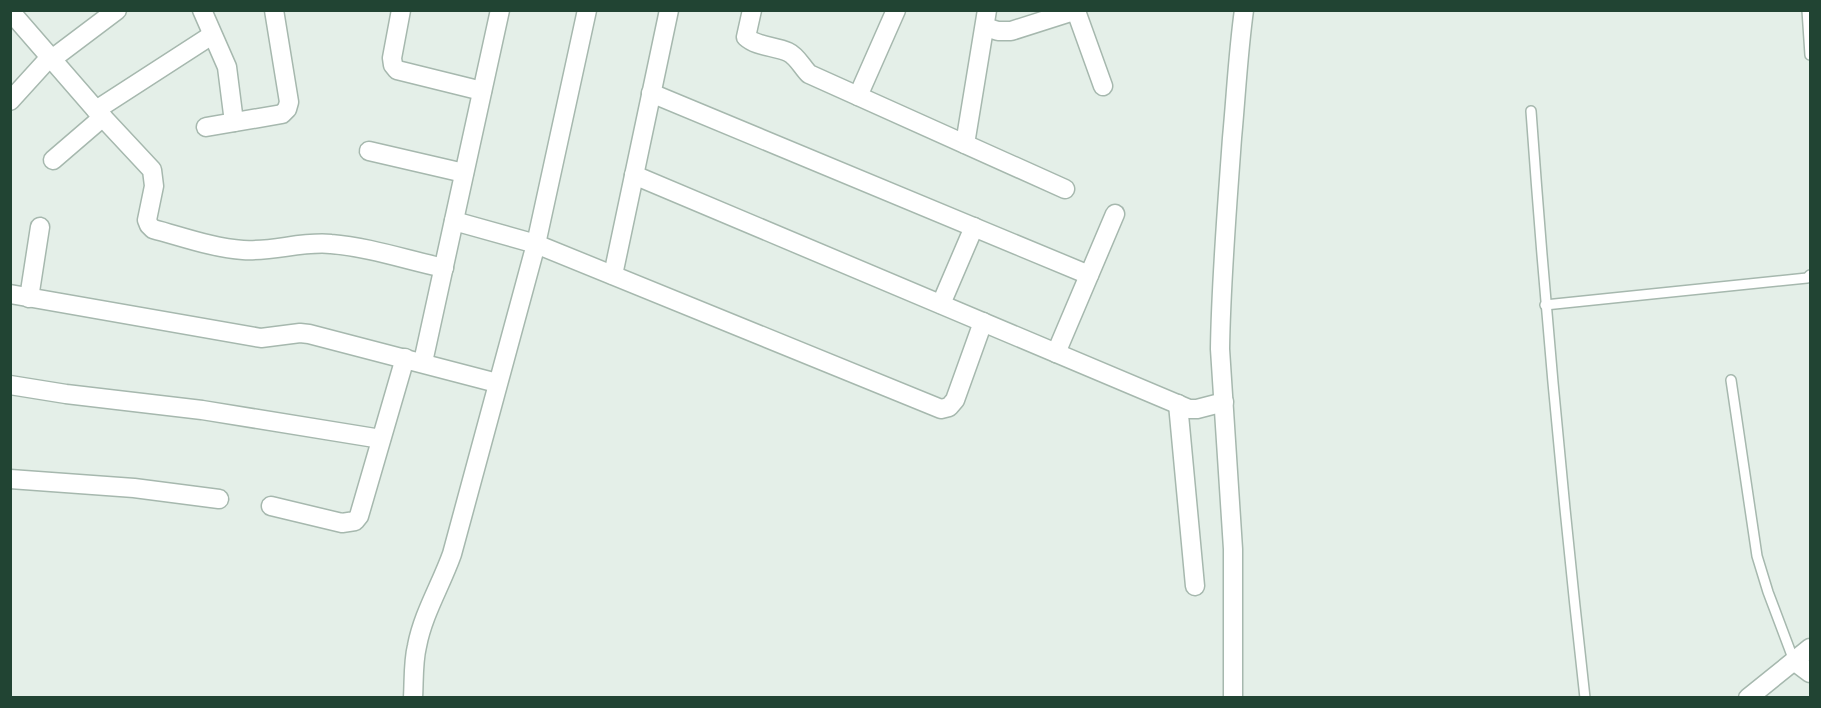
<svg xmlns="http://www.w3.org/2000/svg" width="1821" height="708" font-family="'Roboto Condensed',sans-serif">
	<rect width="100%" height="100%" fill="#e4efe8"/>
	<g fill="none" stroke-linecap="round" stroke-linejoin="round">
		<defs>
			<g id="service">
				<path d="M1807 10 1810 55"/>
				<path d="M1531 111C1545 307 1563 502 1585 698"/>
				<path d="M1545 305 1807 278 1810 275"/>
				<path d="M1731 380 1757 556 1768 592 1794 661"/>
			</g>
			<g id="minor">
				<path d="M202 10 227 67 234 122"/>
				<path d="M401 10 392 58 393 65 397 70 482 91"/>
				<path d="M752 10 746 37C757 47 775 46 788 52 797 56 802 67 809 74L1065 189"/>
				<path d="M10 11 96 110 152 170 154 186 147 220 149 225 153 229C183 237 213 248 243 250 273 252 302 241 331 244 369 247 407 260 444 268"/>
				<path d="M1076 11 1103 86"/>
				<path d="M985 27 998 31H1011L1077 10"/>
				<path d="M52 59 117 10"/>
				<path d="M651 93 1089 275"/>
				<path d="M858 96 896 10"/>
				<path d="M10 101 50 57"/>
				<path d="M96 110 212 35"/>
				<path d="M206 127 282 114 287 109 289 102 274 10"/>
				<path d="M965 144 987 10"/>
				<path d="M369 151 464 173"/>
				<path d="M53 160 103 117"/>
				<path d="M634 175 1189 409H1197L1224 402"/>
				<path d="M454 221 536 244 941 409 949 407 955 400 983 322"/>
				<path d="M613 275 669 10"/>
				<path d="M10 294 261 338 300 333 309 334 497 383"/>
				<path d="M29 298 40 227"/>
				<path d="M941 304 974 227"/>
				<path d="M1056 353 1115 214"/>
				<path d="M423 362 500 10"/>
				<path d="M10 385 66 394 202 410 381 439"/>
				<path d="M1178 404 1195 586"/>
				<path d="M10 479 134 488 219 499"/>
				<path d="M271 506 342 523 355 521 359 516 405 358"/>
				<path d="M1794 661 1810 673"/>
				<path d="M413 698C414 681 413 662 417 646 423 614 441 585 452 554L536 244 587 10"/>
				<path d="M1233 698V549L1220 349C1221 279 1227 209 1232 138 1236 96 1238 53 1244 10"/>
				<path d="M1748 698 1810 648"/>
			</g>
		</defs>
		<!-- service casing -->
		<use href="#service" stroke="#a6b8ae" stroke-width="12"/>
		<!-- minor casing -->
		<use href="#minor" stroke="#a6b8ae" stroke-width="21"/>
		<!-- service -->
		<use href="#service" stroke="#fff" stroke-width="9"/>
		<!-- minor -->
		<use href="#minor" stroke="#fff" stroke-width="18"/>
	</g>
	<!-- border -->
	<rect width="1821" height="708" fill="none" stroke="#214433" stroke-width="24"/>
</svg>
